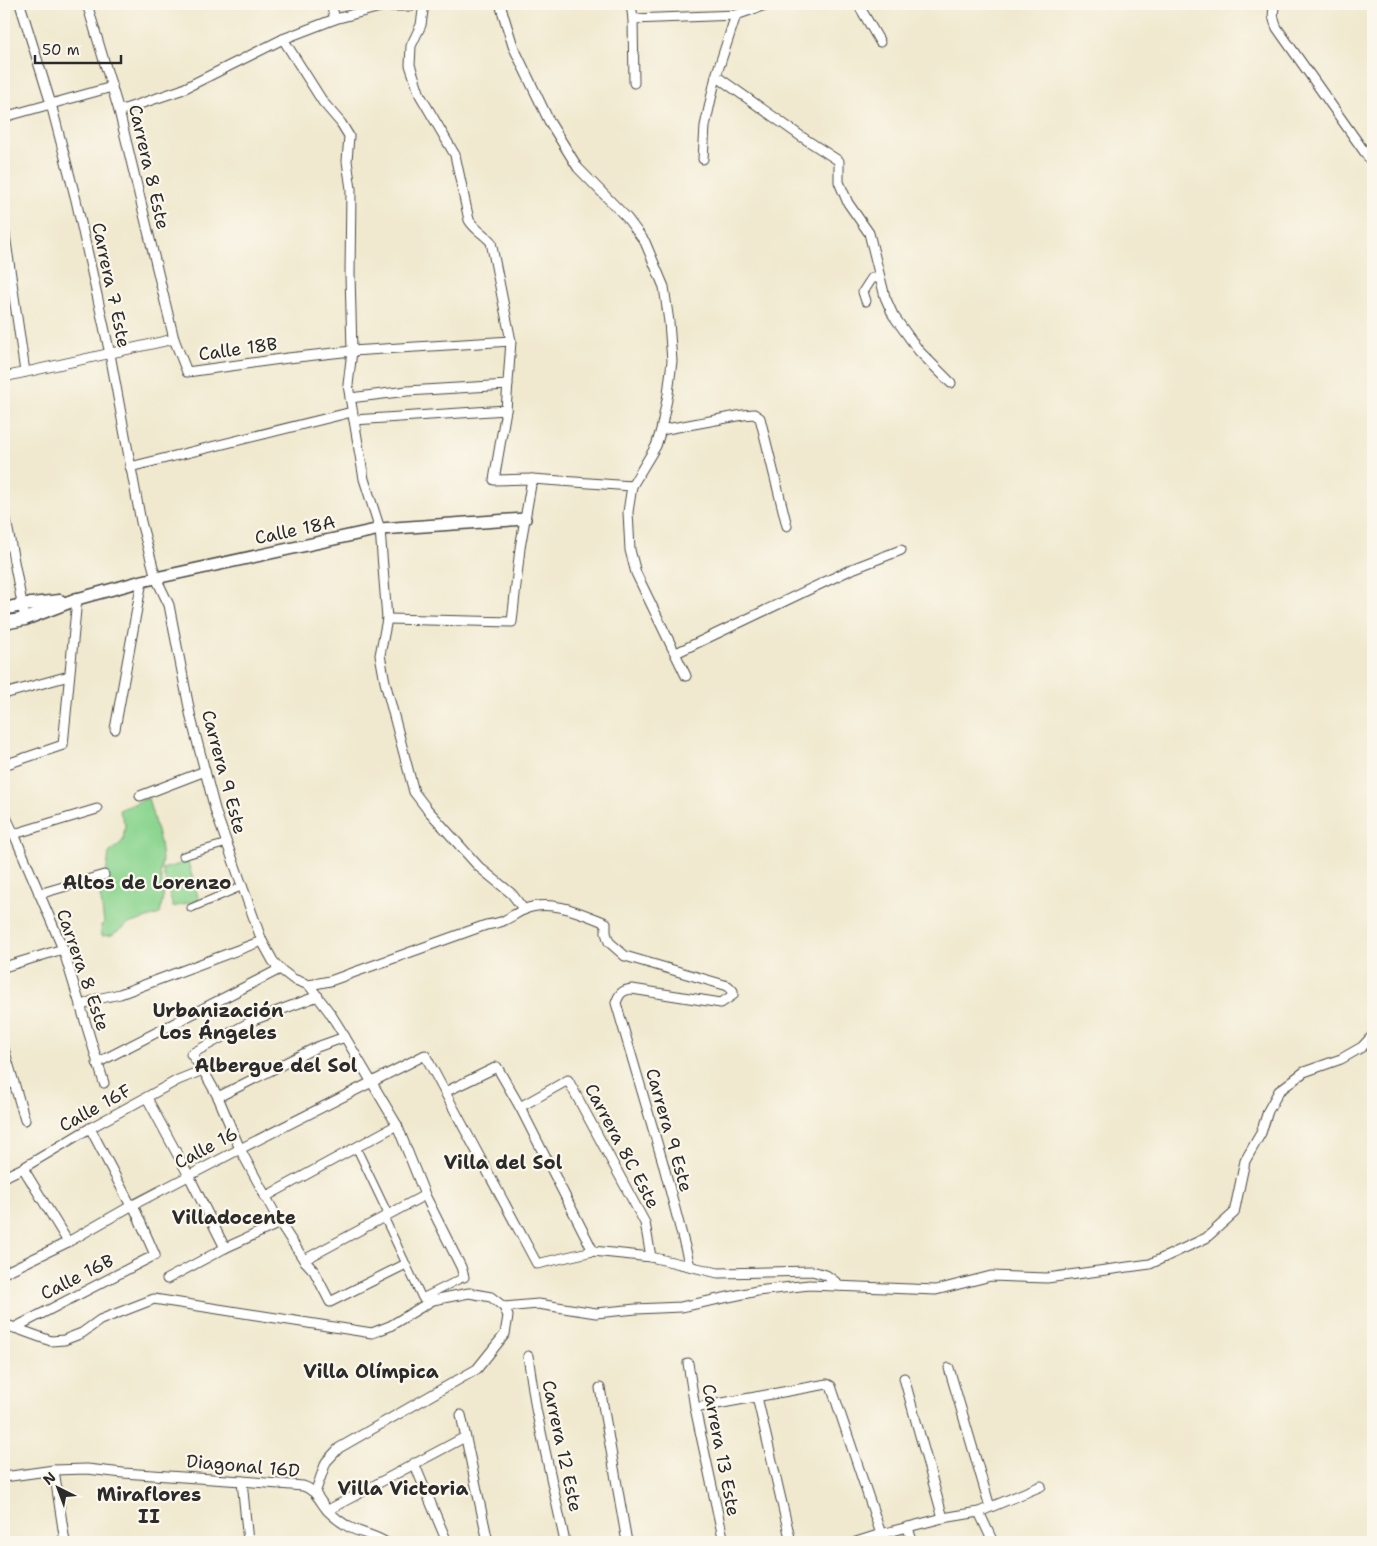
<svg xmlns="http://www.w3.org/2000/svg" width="1377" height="1546" font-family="'Shantell Sans',sans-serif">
	<rect width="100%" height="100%" fill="#fbf7ec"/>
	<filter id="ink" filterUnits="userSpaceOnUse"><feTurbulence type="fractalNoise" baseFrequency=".02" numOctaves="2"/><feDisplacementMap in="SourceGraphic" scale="10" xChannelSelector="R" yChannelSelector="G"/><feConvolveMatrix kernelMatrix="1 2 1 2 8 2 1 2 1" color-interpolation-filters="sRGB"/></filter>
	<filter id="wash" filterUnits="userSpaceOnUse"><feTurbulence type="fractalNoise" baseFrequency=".0096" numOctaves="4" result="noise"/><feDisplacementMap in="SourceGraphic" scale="20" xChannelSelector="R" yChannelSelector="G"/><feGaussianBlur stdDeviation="1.12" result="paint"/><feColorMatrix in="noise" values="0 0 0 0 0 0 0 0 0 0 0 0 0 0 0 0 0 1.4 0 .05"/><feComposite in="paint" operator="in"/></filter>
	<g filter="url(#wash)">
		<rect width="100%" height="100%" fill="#f0e9cf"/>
		<!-- grass -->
		<g fill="#8cd590" stroke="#5c805e">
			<path d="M148 798 160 842 162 860 160 874 164 892 160 914 128 924 112 935 102 936 101 925 104 924 101 900 97 886 105 881 109 853 123 841 125 824 119 810Z"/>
			<path d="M188 862 199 900 173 907 162 869Z"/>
		</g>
	</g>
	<g filter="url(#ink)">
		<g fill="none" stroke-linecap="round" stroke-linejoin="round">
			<defs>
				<g id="pedestrian">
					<path d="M183 856 227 843"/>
					<path d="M191 908 243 886"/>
					<path d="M356 1147 388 1214"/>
					<path d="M384 1217 422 1298 464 1277"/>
				</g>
				<g id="minor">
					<path d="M20 4 51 104 76 200 110 354 141 522 156 578 169 605 191 718 205 771 216 813 262 941 273 961 280 969 293 979 309 985 330 1013 345 1037 397 1125 425 1195 461 1267 464 1277"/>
					<path d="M87 4 119 111 174 339"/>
					<path d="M331 4 335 19"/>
					<path d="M424 4 421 25 411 46 410 65 420 95 455 155 469 220C474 229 484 234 491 242L511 341 506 410 494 480 532 479 632 486"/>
					<path d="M500 4 513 46 549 121 578 168 627 218 645 242 664 287 669 322 672 361 668 394 661 430 656 446 632 486 628 512 630 550 636 573 686 676"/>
					<path d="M631 4 633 19 634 83"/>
					<path d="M858 4 880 42"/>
					<path d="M1275 4C1272 13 1273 19 1277 28L1373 164"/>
					<path d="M736 15 716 76 802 137 839 161V182L848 203 869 233 885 297 893 315 919 351 951 383"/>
					<path d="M633 19 736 15 768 4"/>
					<path d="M283 39 323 102 341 123 349 136 347 161 351 189 350 274 352 351 348 385 364 479 380 529 387 619 380 655 385 682 414 792 427 809 479 867 512 894 524 910"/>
					<path d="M119 111 181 90 283 39 335 19 384 6H410L415 4"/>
					<path d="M4 117 112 87"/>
					<path d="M703 159 705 126 716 76"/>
					<path d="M4 228 25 372"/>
					<path d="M866 301 863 292 872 278H880"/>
					<path d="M4 377 174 339 187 372 288 358 352 351 511 341"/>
					<path d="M350 398 407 391 508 385"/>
					<path d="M354 420 506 410"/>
					<path d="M661 430 743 415 754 414 760 418 787 526"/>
					<path d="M130 467 352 412"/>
					<path d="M4 509 25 619"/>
					<path d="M387 619 512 622 520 548 532 479"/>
					<path d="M676 653 852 569 901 550"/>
					<path d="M4 694 69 676"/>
					<path d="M115 729 142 581"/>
					<path d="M4 765 63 745 77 599"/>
					<path d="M140 796 205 771"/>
					<path d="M4 813 14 834 63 949 104 1083"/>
					<path d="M14 834 97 809"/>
					<path d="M39 894 104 875"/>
					<path d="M4 967 63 949"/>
					<path d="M309 985 330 981 486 925C493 924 500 923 505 920 511 917 517 913 523 910 550 898 581 913 606 923V933L609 942 625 956 728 986 733 991V995L721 1003 632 989C622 990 619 994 616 1003L663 1163 690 1266"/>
					<path d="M318 996 256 1019 191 1054 203 1070 218 1097 240 1149 280 1223 304 1260 314 1271 330 1302 404 1265"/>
					<path d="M80 1006 97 999 120 994 262 941"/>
					<path d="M4 1049 25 1120"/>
					<path d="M97 1063 280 969"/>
					<path d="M445 1092 497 1067 520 1107 593 1251"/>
					<path d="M218 1097 317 1047 345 1037"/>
					<path d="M147 1098 189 1176 225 1248"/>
					<path d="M520 1107 568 1080 645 1223 651 1257"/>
					<path d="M90 1128 131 1206"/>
					<path d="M23 1168 68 1242"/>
					<path d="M4 1177 23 1168 90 1128 178 1080 203 1070"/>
					<path d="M265 1197 397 1125"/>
					<path d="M304 1260 425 1195"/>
					<path d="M4 1273 68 1242 131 1206 240 1149 425 1055 537 1264 593 1251 651 1257 718 1273 812 1271 826 1275 841 1286"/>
					<path d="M167 1279 225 1248 280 1223"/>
					<path d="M504 1307 538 1304 596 1313 636 1309 681 1307 757 1291 809 1285 936 1290 991 1276 1047 1278 1150 1264 1206 1238 1234 1213 1245 1161 1261 1133 1268 1111 1279 1091 1304 1072 1341 1059 1362 1047 1373 1035"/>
					<path d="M4 1324 51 1341 64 1340 82 1333 100 1320 154 1299 372 1333 390 1326 433 1300 469 1293 491 1297 504 1307 508 1316 505 1334 477 1369 339 1448 326 1462 315 1493"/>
					<path d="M14 1328 155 1255 133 1205"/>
					<path d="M528 1356 536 1409 565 1542"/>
					<path d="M688 1363 695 1408 724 1542"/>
					<path d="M949 1368 990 1507"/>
					<path d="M904 1378 943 1518"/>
					<path d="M600 1388 627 1542"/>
					<path d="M757 1397 791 1542"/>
					<path d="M695 1408 827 1384 831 1386 881 1534"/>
					<path d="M461 1415 488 1542"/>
					<path d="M414 1463 447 1542"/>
					<path d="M54 1470 65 1542"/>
					<path d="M4 1477 54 1470 87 1469 123 1473 242 1481 303 1486C316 1490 319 1500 327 1510 333 1516 342 1523 349 1527 360 1533 374 1535 385 1542"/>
					<path d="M242 1481 248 1542"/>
					<path d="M328 1510 465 1437"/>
					<path d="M979 1512 993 1542"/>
					<path d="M908 1527 912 1542"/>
					<path d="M856 1542 881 1534 943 1518 979 1512 1041 1486"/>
				</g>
				<path id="tertiary" d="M77 599 142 581 380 529 525 519"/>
				<g id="secondary">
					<path d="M4 609 22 605 60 601"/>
					<path d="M4 623 25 619 77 599"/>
				</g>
			</defs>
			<!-- pedestrian casing -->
			<use href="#pedestrian" stroke="#494844" stroke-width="9"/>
			<!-- minor casing -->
			<use href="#minor" stroke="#494844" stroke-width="11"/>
			<!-- tertiary casing -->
			<use href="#tertiary" stroke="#494844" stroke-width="14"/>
			<!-- secondary casing -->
			<use href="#secondary" stroke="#494844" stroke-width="15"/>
			<!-- pedestrian -->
			<use href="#pedestrian" stroke="#fff" stroke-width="7"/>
			<!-- minor -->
			<use href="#minor" stroke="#fff" stroke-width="9"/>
			<!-- tertiary -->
			<use href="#tertiary" stroke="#fff" stroke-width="11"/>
			<!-- secondary -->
			<use href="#secondary" stroke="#fff" stroke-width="12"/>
		</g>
	</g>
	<g text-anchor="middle" stroke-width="4.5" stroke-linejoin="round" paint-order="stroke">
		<!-- street labels -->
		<g font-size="18" fill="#2b2b2b" stroke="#fbf7ec">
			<text transform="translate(149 167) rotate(77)" y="6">Carrera 8 Este</text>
			<text transform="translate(111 285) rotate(78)" y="6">Carrera 7 Este</text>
			<text transform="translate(238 349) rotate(-8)" y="6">Calle 18B</text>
			<text transform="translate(295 530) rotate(-12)" y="6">Calle 18A</text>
			<text transform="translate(224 772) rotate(75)" y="6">Carrera 9 Este</text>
			<text transform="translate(83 970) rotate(71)" y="6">Carrera 8 Este</text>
			<text transform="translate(95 1108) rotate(-29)" y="6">Calle 16F</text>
			<text transform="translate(669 1130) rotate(74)" y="6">Carrera 9 Este</text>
			<text transform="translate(622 1146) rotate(62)" y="6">Carrera 8C Este</text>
			<text transform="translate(206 1148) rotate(-28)" y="6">Calle 16</text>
			<text transform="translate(77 1277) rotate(-27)" y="6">Calle 16B</text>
			<text transform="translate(562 1446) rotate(78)" y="6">Carrera 12 Este</text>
			<text transform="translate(721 1450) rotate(79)" y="6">Carrera 13 Este</text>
			<text transform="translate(243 1466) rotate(5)" y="6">Diagonal 16D</text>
		</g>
		<!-- neighbourhood labels -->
		<g font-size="19" font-weight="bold" fill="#2b2b2b" stroke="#fbf7ec">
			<text x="147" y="889">Altos de Lorenzo</text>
			<text x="218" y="1017">Urbanización<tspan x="218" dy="22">Los Ángeles</tspan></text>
			<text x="276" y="1072">Albergue del Sol</text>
			<text x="503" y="1169">Villa del Sol</text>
			<text x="234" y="1224">Villadocente</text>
			<text x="371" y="1378">Villa Olímpica</text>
			<text x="403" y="1495">Villa Victoria</text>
			<text x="149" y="1501">Miraflores<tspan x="149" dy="22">II</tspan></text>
		</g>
	</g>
	<!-- margin -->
	<rect width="1377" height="1546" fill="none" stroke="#fbf7ec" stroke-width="20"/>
	<!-- north arrow -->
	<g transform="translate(58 1488) rotate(318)" stroke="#fbf7ec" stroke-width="4" paint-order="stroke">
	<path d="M0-4L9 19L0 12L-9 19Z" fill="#2b2b2b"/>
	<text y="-8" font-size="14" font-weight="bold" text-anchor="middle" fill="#2b2b2b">N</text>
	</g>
	<!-- scale -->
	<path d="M35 55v8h86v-8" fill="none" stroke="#2b2b2b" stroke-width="2.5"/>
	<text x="42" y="55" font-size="15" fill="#2b2b2b" stroke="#fbf7ec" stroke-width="4" paint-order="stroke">50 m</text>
</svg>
